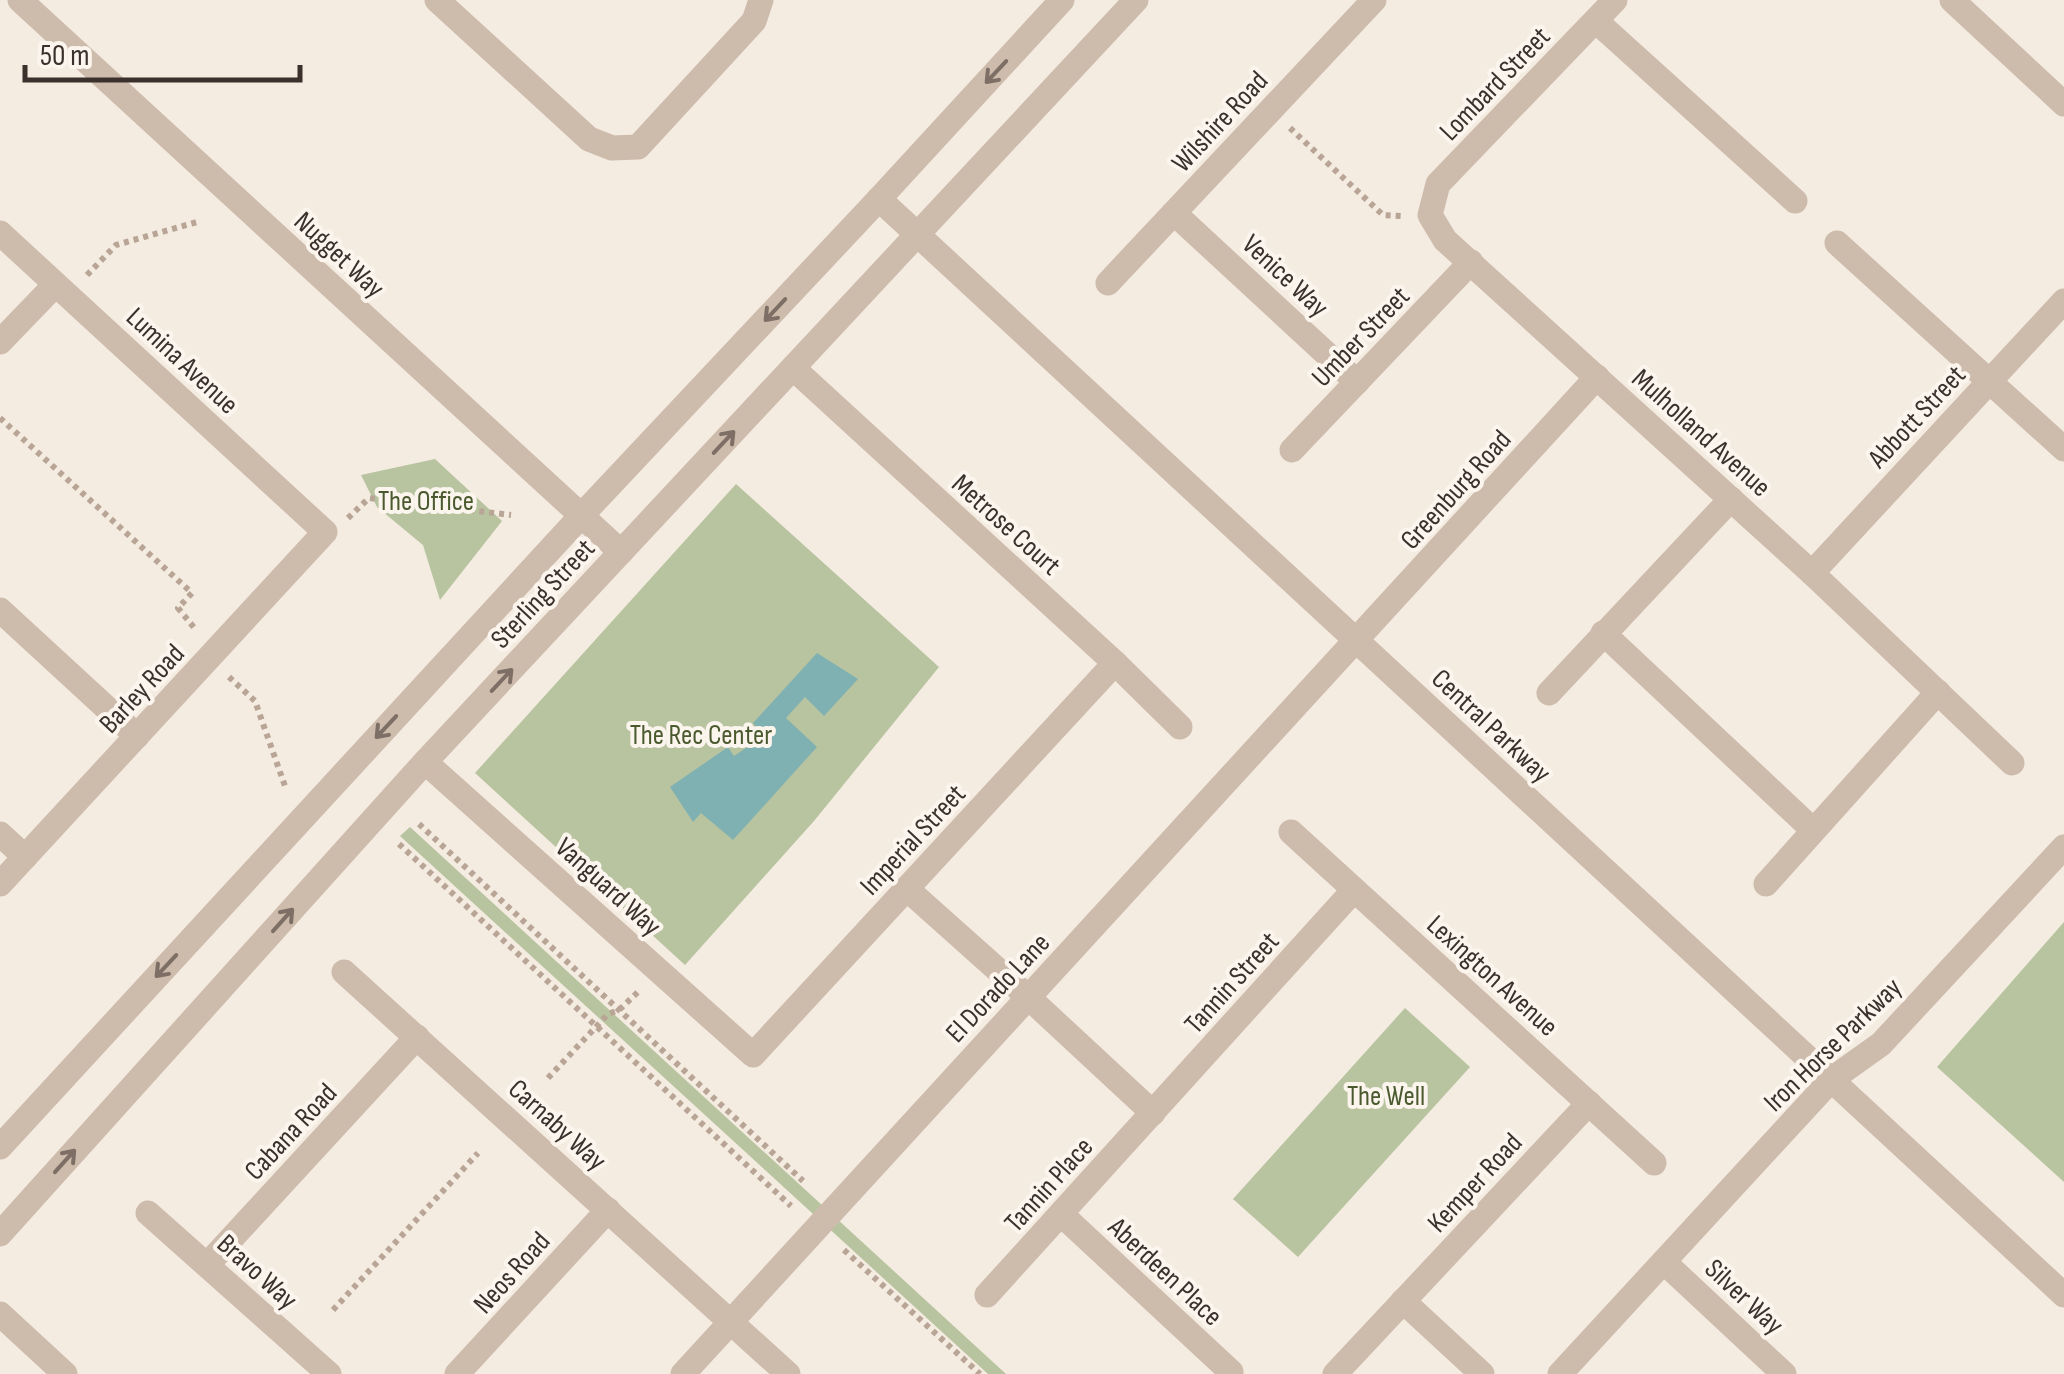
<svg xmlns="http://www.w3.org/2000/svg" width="2064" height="1374" font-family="'Sofia Sans Condensed',sans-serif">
	<rect width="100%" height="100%" fill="#f4ebe1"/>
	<!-- green -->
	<g fill="#b8c4a0">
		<path d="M435 459 502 521 440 600 423 545 377 507 361 475Z"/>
		<path d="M736 484 939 667 814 821 685 965 475 773Z"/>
		<path d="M410 827 1006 1374H988L400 836Z"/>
		<path d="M2064 922V1182L1937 1067Z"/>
		<path d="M1405 1008 1470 1067 1298 1257 1233 1199Z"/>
	</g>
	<!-- water -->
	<path fill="#7fb0b2" d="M817 653 858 679 824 716 805 697 786 718 817 747 733 840 701 813 693 822 670 787 728 747 734 756 764 736 753 723Z"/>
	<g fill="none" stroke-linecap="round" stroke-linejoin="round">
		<!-- path -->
		<g stroke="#b9a596" stroke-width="6" stroke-dasharray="5 5" stroke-linecap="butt">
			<path d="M1290 128 1383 215 1403 216"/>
			<path d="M87 275 116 245 197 222 196 224"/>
			<path d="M0 418 192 593 178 608 196 630"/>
			<path d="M348 518 369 498 511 515"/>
			<path d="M229 677 255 701 286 789"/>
			<path d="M419 824 803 1181"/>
			<path d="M399 844 791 1206"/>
			<path d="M548 1078 608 1014 619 1010 640 990"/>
			<path d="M844 1250 980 1374"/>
			<path d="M333 1310 478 1153"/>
		</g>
		<!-- minor -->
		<g stroke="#cdbbac" stroke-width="25">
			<path d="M20 0 621 552"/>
			<path d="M437 0 589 139 612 148 638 147 754 21 761 0"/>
			<path d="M1615 0 1438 184 1430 215 1445 240 1812 573 2012 763"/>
			<path d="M1952 0 2064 104"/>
			<path d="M1596 21 1795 201"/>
			<path d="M879 199 2064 1295"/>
			<path d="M1174 213 1357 382"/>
			<path d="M0 233 325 532 0 884"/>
			<path d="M1837 243 2064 449"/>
			<path d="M1108 283 1374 0"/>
			<path d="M0 342 55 285"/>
			<path d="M793 368 1115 663 1180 727"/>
			<path d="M1292 450 1471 262"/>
			<path d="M1812 573 2064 301"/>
			<path d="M0 610 137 736"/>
			<path d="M1603 633 1813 830"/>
			<path d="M1549 693 1731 499"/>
			<path d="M425 762 753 1055 1115 663"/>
			<path d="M1291 832 1654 1163"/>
			<path d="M0 834 25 857"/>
			<path d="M1766 884 1938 692"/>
			<path d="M907 889 1028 997 1153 1113"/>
			<path d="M344 972 788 1374"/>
			<path d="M0 1147 581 516 879 199 1062 0"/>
			<path d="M148 1213 329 1374"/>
			<path d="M1061 1214 1231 1372"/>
			<path d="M0 1234 425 762 1136 0"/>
			<path d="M1664 1262 1784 1374"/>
			<path d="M207 1265 417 1037"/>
			<path d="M987 1295 1354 890"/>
			<path d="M1403 1301 1482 1374"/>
			<path d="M0 1314 65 1374"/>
			<path d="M457 1374 608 1210"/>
			<path d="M683 1374 1597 377"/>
			<path d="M1335 1374 1589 1103"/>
			<path d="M1560 1374 1832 1079 1881 1044 2064 847"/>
		</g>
	</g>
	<!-- one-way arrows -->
	<defs><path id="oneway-shaft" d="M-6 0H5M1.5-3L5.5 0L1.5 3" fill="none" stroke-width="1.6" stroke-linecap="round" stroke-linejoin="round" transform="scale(2.5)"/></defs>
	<g stroke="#7d6f65">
		<use href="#oneway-shaft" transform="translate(996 72) rotate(133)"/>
		<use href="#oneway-shaft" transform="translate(775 310) rotate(133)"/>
		<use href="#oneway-shaft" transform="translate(724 442) rotate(-47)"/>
		<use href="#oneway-shaft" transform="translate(502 680) rotate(-47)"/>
		<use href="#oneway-shaft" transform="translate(386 727) rotate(133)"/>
		<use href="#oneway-shaft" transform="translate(283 920) rotate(-48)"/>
		<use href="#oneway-shaft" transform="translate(166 966) rotate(133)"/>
		<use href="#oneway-shaft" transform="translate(65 1161) rotate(-48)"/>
	</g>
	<g text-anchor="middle" stroke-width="8" stroke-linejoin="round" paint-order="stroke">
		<!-- street labels -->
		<g font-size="28" fill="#3b302b" stroke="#fbf5ee">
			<text transform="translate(1494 83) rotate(-46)" y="10">Lombard Street</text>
			<text transform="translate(1219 121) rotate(-47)" y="10">Wilshire Road</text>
			<text transform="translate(340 254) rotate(43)" y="10">Nugget Way</text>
			<text transform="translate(1286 275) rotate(43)" y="10">Venice Way</text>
			<text transform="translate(1360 336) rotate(-46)" y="10">Umber Street</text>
			<text transform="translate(183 360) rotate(43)" y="10">Lumina Avenue</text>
			<text transform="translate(1916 416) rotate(-47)" y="10">Abbott Street</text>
			<text transform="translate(1702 432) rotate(42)" y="10">Mulholland Avenue</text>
			<text transform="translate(1455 489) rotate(-48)" y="10">Greenburg Road</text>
			<text transform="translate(1007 524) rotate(42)" y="10">Metrose Court</text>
			<text transform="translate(542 593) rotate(-47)" y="10">Sterling Street</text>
			<text transform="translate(141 688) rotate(-47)" y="10">Barley Road</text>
			<text transform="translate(1492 725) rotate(43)" y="10">Central Parkway</text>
			<text transform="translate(912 839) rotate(-47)" y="10">Imperial Street</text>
			<text transform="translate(609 886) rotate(42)" y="10">Vanguard Way</text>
			<text transform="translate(1493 975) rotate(42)" y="10">Lexington Avenue</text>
			<text transform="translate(1231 982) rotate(-48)" y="10">Tannin Street</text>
			<text transform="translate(997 987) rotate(-47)" y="10">El Dorado Lane</text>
			<text transform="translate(1832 1044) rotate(-44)" y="10">Iron Horse Parkway</text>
			<text transform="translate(558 1124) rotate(42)" y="10">Carnaby Way</text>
			<text transform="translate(290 1131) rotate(-47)" y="10">Cabana Road</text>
			<text transform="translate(1474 1182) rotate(-47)" y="10">Kemper Road</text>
			<text transform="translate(1048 1184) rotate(-48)" y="10">Tannin Place</text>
			<text transform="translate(258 1271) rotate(42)" y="10">Bravo Way</text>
			<text transform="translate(1166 1271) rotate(43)" y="10">Aberdeen Place</text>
			<text transform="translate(511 1272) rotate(-48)" y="10">Neos Road</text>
			<text transform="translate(1745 1296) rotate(43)" y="10">Silver Way</text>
		</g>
		<!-- park labels -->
		<g font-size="28" fill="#4a5a2e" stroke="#fbf5ee">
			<text x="426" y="510">The Office</text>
			<text x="701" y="744">The Rec Center</text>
			<text x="1386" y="1105">The Well</text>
		</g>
	</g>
	<!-- scale -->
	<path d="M25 65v15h275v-15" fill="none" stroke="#3b302b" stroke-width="5"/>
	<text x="40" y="65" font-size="30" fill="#3b302b" stroke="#fbf5ee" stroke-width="8" paint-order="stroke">50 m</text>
</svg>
